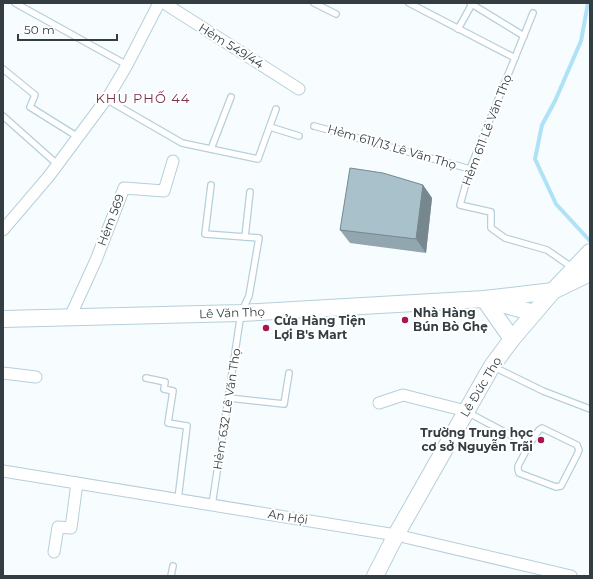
<svg xmlns="http://www.w3.org/2000/svg" width="593" height="579" font-family="Montserrat,sans-serif">
	<rect width="100%" height="100%" fill="#f7fdff"/>
	<g fill="none" stroke-linecap="round" stroke-linejoin="round">
		<!-- stream -->
		<path stroke="#afe2f6" stroke-width="4" d="M588 3 581 41 555 101 542 125 535 159 556 204 590 241"/>
		<defs>
			<g id="lane">
				<path d="M15 3 127 65"/>
				<path d="M314 3 336 14"/>
				<path d="M409 3 515 58"/>
				<path d="M470 3 524 36"/>
				<path d="M533 13 470 169 460 205 491 212V228L505 238 547 250 573 268"/>
				<path d="M458 29 472 4"/>
				<path d="M3 69 35 95 30 107 78 137"/>
				<path d="M106 99 182 143 258 159 276 109"/>
				<path d="M3 116 57 164"/>
				<path d="M314 126 470 169"/>
				<path d="M270 127 299 136"/>
				<path d="M211 149 231 97"/>
				<path d="M211 185 205 234 259 238 249 296 241 313 212 505"/>
				<path d="M245 237 250 192"/>
				<path d="M494 367 543 391 590 409"/>
				<path d="M146 378 165 382 164 389 173 391 168 423 187 426 178 499"/>
				<path d="M229 398 284 404 289 373"/>
				<path d="M467 412 529 445 518 466V469L519 473 556 487 561 486 577 455 579 450 577 445 542 428 539 430 529 445"/>
				<path d="M171 576 173 566"/>
			</g>
			<g id="street">
				<path d="M164 3 299 89"/>
				<path d="M3 230 49 176 110 94 127 65 159 3"/>
				<path d="M70 317 96 260 124 188 164 191 173 161"/>
				<path d="M3 373 36 377"/>
				<path d="M379 403 403 395 466 411"/>
				<path d="M3 471 396 535 571 576"/>
				<path d="M54 552 58 527 71 528 77 483"/>
			</g>
			<g id="secondary">
				<path d="M484 299 512 339"/>
				<path d="M491 301 534 313"/>
				<path d="M3 319 241 313 484 299 553 291 590 273"/>
				<path d="M375 576 396 535 492 366 512 339 553 291 590 252"/>
			</g>
		</defs>
		<!-- lane casing -->
		<use href="#lane" stroke="#b6cfda" stroke-width="8"/>
		<!-- street casing -->
		<use href="#street" stroke="#b6cfda" stroke-width="13"/>
		<!-- secondary casing -->
		<use href="#secondary" stroke="#b6cfda" stroke-width="18"/>
		<!-- lane -->
		<use href="#lane" stroke="#fff" stroke-width="5.5"/>
		<!-- street -->
		<use href="#street" stroke="#fff" stroke-width="11"/>
		<!-- secondary -->
		<use href="#secondary" stroke="#fff" stroke-width="16"/>
	</g>
	<!-- wall -->
	<path fill="#91a6af" d="M423 185 432 198 426 253 350 243 340 230Z"/>
	<!-- shaded-wall -->
	<path fill="#76878e" d="M423 185 432 198 426 253 416 239Z"/>
	<!-- building -->
	<path fill="#a9c1cb" stroke="#76878e" d="M350 168 383 173 423 185 416 239 340 230Z"/>
	<!-- markers -->
	<g fill="#a81650" stroke="#fff" stroke-width="1.5">
		<circle cx="405" cy="320" r="4"/>
		<circle cx="266" cy="328" r="4"/>
		<circle cx="541" cy="440" r="4"/>
	</g>
	<g text-anchor="middle" stroke-width="4" stroke-linejoin="round" paint-order="stroke">
		<!-- street labels -->
		<g font-size="12" fill="#343e42" stroke="#fff">
			<text transform="translate(231 46) rotate(32)" y="4">Hẻm 549/44</text>
			<text transform="translate(487 130) rotate(-69)" y="4">Hẻm 611 Lê Văn Thọ</text>
			<text transform="translate(392 147) rotate(16)" y="4">Hẻm 611/13 Lê Văn Thọ</text>
			<text transform="translate(111 220) rotate(-69)" y="4">Hẻm 569</text>
			<text transform="translate(232 313) rotate(-2)" y="4">Lê Văn Thọ</text>
			<text transform="translate(481 387) rotate(-59)" y="4">Lê Đức Thọ</text>
			<text transform="translate(227 409) rotate(-81)" y="4">Hẻm 632 Lê Văn Thọ</text>
			<text transform="translate(288 517) rotate(9)" y="4">An Hội</text>
		</g>
		<!-- poi labels -->
		<g font-size="12" font-weight="bold" fill="#343e42" stroke="#fff" text-anchor="start">
			<text x="413" y="317">Nhà Hàng<tspan x="413" dy="14">Bún Bò Ghẹ</tspan></text>
			<text x="274" y="325">Cửa Hàng Tiện<tspan x="274" dy="14">Lợi B's Mart</tspan></text>
			<text x="533" y="437" text-anchor="end">Trường Trung học<tspan x="533" dy="14">cơ sở Nguyễn Trãi</tspan></text>
		</g>
		<!-- neighbourhood labels -->
		<g font-size="13" letter-spacing="1" fill="#783246" stroke="#fff">
			<text x="143" y="103">KHU PHỐ 44</text>
		</g>
	</g>
	<!-- border -->
	<rect width="593" height="579" fill="none" stroke="#343e42" stroke-width="8"/>
	<!-- scale -->
	<path d="M18 34v6h99v-6" fill="none" stroke="#343e42" stroke-width="2"/>
	<text x="24" y="34" font-size="12" fill="#343e42" stroke="#ffffff" stroke-width="3" paint-order="stroke">50 m</text>
</svg>
